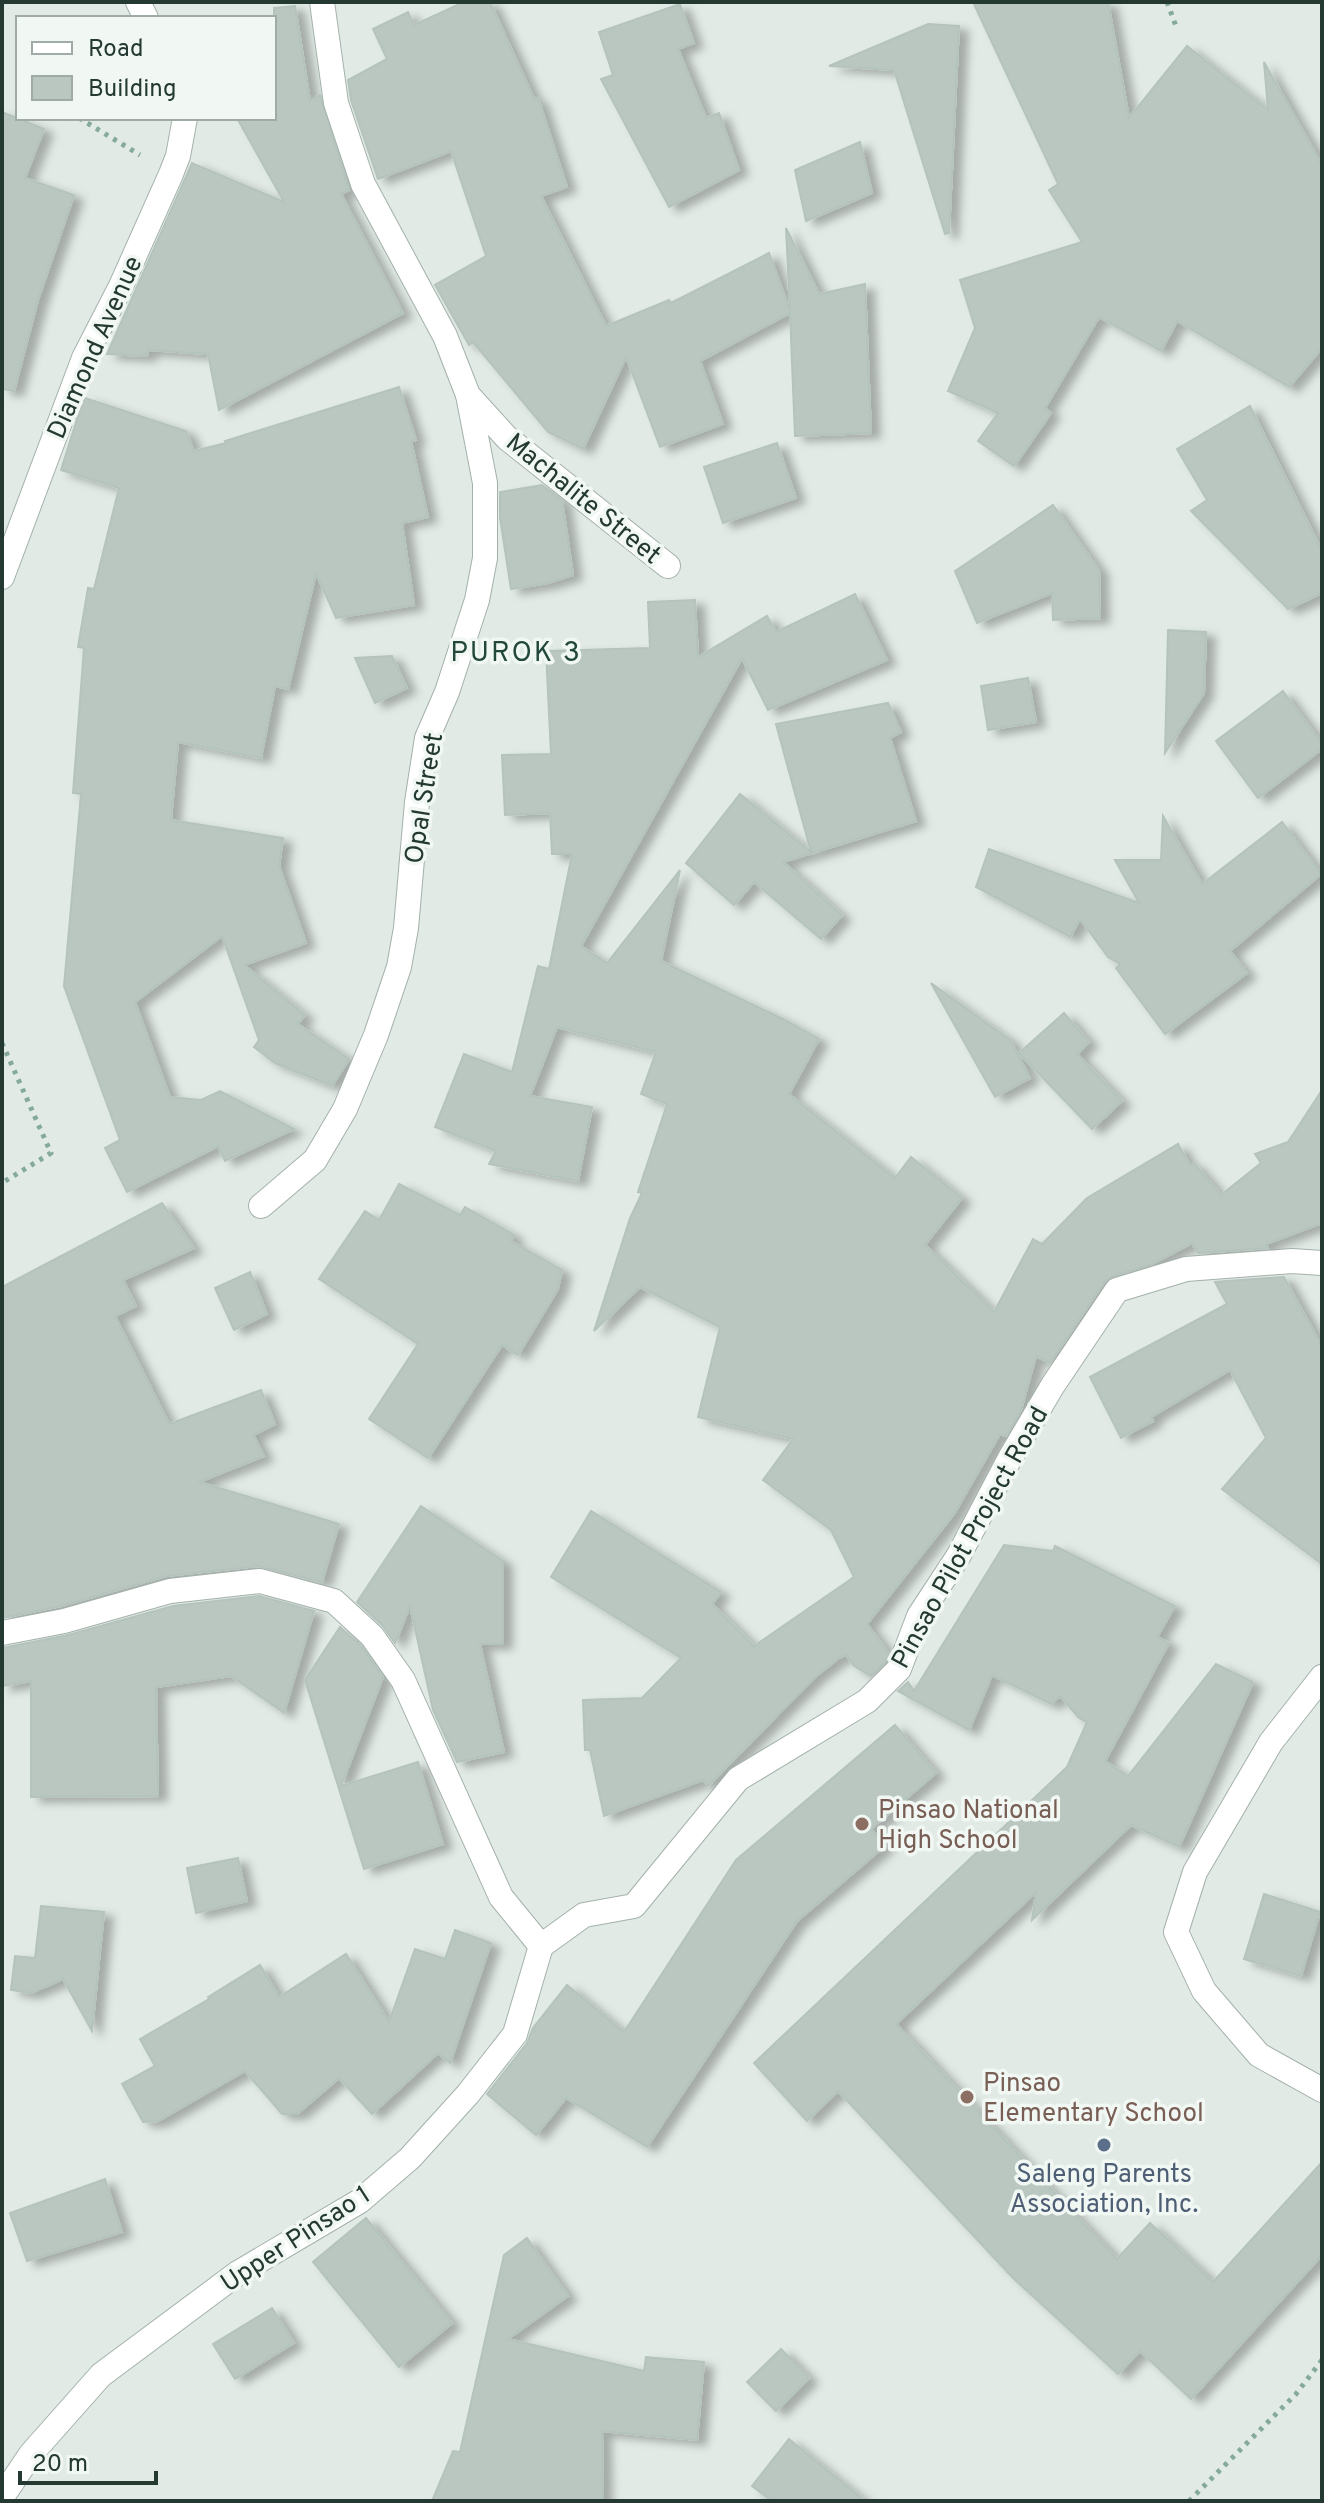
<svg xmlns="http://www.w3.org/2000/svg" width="1324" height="2503" font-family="Overpass,sans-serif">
	<defs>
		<filter id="shadow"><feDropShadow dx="9" dy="5" stdDeviation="4" flood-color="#0004"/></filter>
	</defs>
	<rect width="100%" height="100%" fill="#e1eae5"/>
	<!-- building -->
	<g fill="#b9c7c0" stroke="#b4c3bb" stroke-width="2" filter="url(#shadow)">
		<path d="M464 2H490L534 99 538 98 567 187 541 196 606 326 669 300 671 303 769 253 790 311 786 228 819 294 865 284 871 433 795 436 790 313 700 361 723 424 660 447 626 357 583 449 548 432 473 342 469 345 435 285 486 256 451 151 378 179 351 100 348 80 387 59 373 29 408 12 414 25Z"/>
		<path d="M973 2H1108L1129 118 1187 46 1268 110 1264 62 1322 165V348L1289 387 1177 321 1161 351 1099 317 1045 408 1051 413 1014 466 978 441 998 413 948 391 975 328 960 280 1082 242 1049 190 1058 184Z"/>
		<path d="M680 4 694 43 678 49 706 118 719 113 739 170 669 207 601 79 613 75 599 32Z"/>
		<path d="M295 6 310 101 320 95 349 190 341 194 403 313 219 410 208 354 148 350 147 356 107 354 192 163 284 202 237 118H274V8Z"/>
		<path d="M928 24 959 26 949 233 945 234 894 70 829 66Z"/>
		<path d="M2 112 44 129 25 178 74 195 38 300 14 391 2 389Z"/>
		<path d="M860 142 872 193 806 221 795 170Z"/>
		<path d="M399 387 416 440 411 441 428 517 402 523 414 605 336 618 316 573 288 689 275 686 261 758 178 742 171 820 283 838 279 866 306 943 244 965 305 1015 298 1024 349 1059 332 1086 275 1063 254 1047 259 1040 222 936 135 1002 170 1097 201 1100 220 1091 294 1129 225 1161 218 1146 127 1192 105 1148 120 1140 64 986 81 794 73 793 84 648 78 647 88 588 94 589 119 488 61 470 77 419 85 398 186 431 194 451 226 443 225 441Z"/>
		<path d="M1250 406 1322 551V593L1288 609 1191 511 1207 500 1177 449Z"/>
		<path d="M777 443 796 498 723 523 704 467Z"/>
		<path d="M542 485 562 500 573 575 548 583 511 589 500 518V492Z"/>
		<path d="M1053 505 1099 570 1100 618 1053 620 1052 593 977 623 955 571Z"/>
		<path d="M855 594 887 660 768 710 742 658 581 946 607 963 680 870 661 961 783 1019 819 1039 789 1094 895 1178 911 1157 962 1198 925 1245 994 1312 1033 1239 1042 1244 1087 1198 1178 1144 1190 1165 1194 1163 1221 1195 1261 1163 1255 1154 1288 1142 1322 1090V1223L1266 1244 1268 1248 1198 1253 1192 1243 1152 1264 1113 1276 1105 1281 1050 1363 1036 1356 1021 1410 1006 1436 1000 1434 954 1514 867 1624 889 1654 886 1661 871 1676 854 1666 846 1655 839 1658 815 1677 708 1786 703 1780 604 1816 590 1750H585L583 1700 642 1698 681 1658 551 1577 591 1511 721 1592 712 1604 754 1646 854 1577 831 1530 763 1480 793 1439 698 1417 720 1327 640 1287 594 1331 630 1218 642 1193 638 1192 667 1104 641 1094 656 1052 557 1027 530 1096 592 1107 578 1181 489 1164 496 1151 435 1127 464 1054 512 1072 538 966 549 969 572 854H552L550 813 505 815 502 755 551 754 546 651 650 648 648 602 695 600 698 657 767 616 776 632Z"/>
		<path d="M1168 630 1206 632 1204 693 1165 753Z"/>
		<path d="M392 656 407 688 375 703 355 658Z"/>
		<path d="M1028 678 1036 722 988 730 981 686Z"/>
		<path d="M1283 691 1322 744V749L1258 798 1216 741Z"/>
		<path d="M888 703 901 732 890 738 916 821 783 862 842 915 821 939 754 882 734 905 686 863 740 794 811 852 776 724Z"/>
		<path d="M1163 816 1202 884 1282 822 1321 874 1230 951 1247 973 1165 1034 1116 968 1120 964 1108 957 1080 919 1070 937 976 887 989 849 1139 903 1115 860H1161Z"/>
		<path d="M931 983 1010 1040 1030 1078 995 1097Z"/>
		<path d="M1064 1013 1089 1042 1077 1054 1122 1101 1092 1129 1019 1053Z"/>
		<path d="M399 1184 460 1215 465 1207 514 1235 511 1241 562 1270 558 1289 518 1355 502 1345 428 1458 369 1419 418 1344 319 1279 365 1211 379 1220Z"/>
		<path d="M162 1203 194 1248 123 1280 136 1306 115 1316 169 1424 261 1390 275 1424 253 1435 264 1456 199 1482 339 1524 322 1582 258 1566 166 1576 61 1606 2 1618V1287Z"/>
		<path d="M250 1272 267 1314 234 1330 215 1288Z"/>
		<path d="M1284 1277 1322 1347V1564L1222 1489 1266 1438 1230 1370 1151 1417 1153 1421 1121 1438 1090 1377 1227 1304 1215 1282Z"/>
		<path d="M421 1506 503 1561V1644H480L504 1752 457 1762 433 1710 410 1606 395 1643 382 1625 357 1602Z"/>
		<path d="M1004 1545 1053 1551 1055 1546 1175 1606 1157 1637 1169 1643 1105 1761 1128 1776 1216 1664 1253 1682 1179 1847 1131 1825 1032 1920 1036 1892 896 2024 1117 2259 1150 2223 1213 2282 1322 2162V2255L1191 2399 1140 2351 1118 2374 1013 2278 838 2091 807 2121 754 2063 1067 1767 1087 1722 1079 1718 1060 1696 1051 1704 992 1675 969 1730 898 1691 908 1682 914 1691Z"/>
		<path d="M259 1596 314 1611 284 1713 231 1676 156 1687 158 1796 31 1797V1681L2 1686V1648L68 1635 173 1606Z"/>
		<path d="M340 1627 361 1646 383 1677 341 1786 418 1762 443 1844 364 1869 305 1680Z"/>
		<path d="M895 1725 936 1773 871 1829 885 1846 797 1921 647 2147 566 2098 536 2135 487 2094 527 2043 533 2028 567 1985 624 2032 736 1860Z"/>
		<path d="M238 1858 247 1901 196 1913 187 1868Z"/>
		<path d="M1264 1894 1320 1912 1301 1976 1244 1959Z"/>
		<path d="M41 1906 104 1912 92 2031 63 1979 31 1993 11 1990 15 1956 35 1958Z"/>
		<path d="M455 1930 491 1943 450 2063 438 2053 372 2114 339 2078 297 2114H282L245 2071 158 2121 143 2122 122 2084 155 2066 140 2039 209 1999 208 1997 260 1965 279 1997 346 1954 389 2022 415 1949 445 1959Z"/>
		<path d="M105 2179 122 2232 27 2261 10 2213Z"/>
		<path d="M366 2218 452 2323 399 2367 313 2262Z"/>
		<path d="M527 2238 568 2296 508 2339 644 2371 646 2357 704 2362 697 2440 602 2431 603 2501H432L453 2451 460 2452 504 2255Z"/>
		<path d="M272 2308 294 2343 235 2379 213 2344Z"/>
		<path d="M781 2349 809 2378 776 2411 747 2382Z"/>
		<path d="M789 2439 865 2501H772L752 2486Z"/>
	</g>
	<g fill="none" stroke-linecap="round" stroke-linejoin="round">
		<defs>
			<g id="minor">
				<path d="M138 2 146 18"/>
				<path d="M468 395 507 438 668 566"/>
				<path d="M2 577 84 358 121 286 171 174 178 156 185 118"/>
				<path d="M261 1206 315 1160 345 1109 376 1035 399 967 406 928 417 802 427 738 447 692 477 600 485 558V483L468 395 445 336 363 184 336 103 322 2"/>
				<path d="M2 1633 64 1621 170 1591 260 1581 334 1601 372 1636 403 1680 501 1897 541 1946"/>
				<path d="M1322 1677 1271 1742 1195 1872 1176 1932 1204 1991 1259 2055 1322 2090"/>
				<path d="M541 1946 584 1915 634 1906 738 1779 867 1701 899 1669 919 1616 959 1555 1010 1458 1053 1385 1117 1290 1186 1269 1292 1261 1322 1263"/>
				<path d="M2 2497 31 2454 101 2375 238 2273 360 2201 410 2158 468 2094 515 2034 541 1946"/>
			</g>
		</defs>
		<!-- minor casing -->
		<use href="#minor" stroke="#a4b1ab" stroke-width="26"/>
		<!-- path -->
		<g stroke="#84aa9b" stroke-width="5" stroke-dasharray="4 6" stroke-linecap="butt">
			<path d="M1167 2 1177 29"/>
			<path d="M79 118 140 155"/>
			<path d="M2 1043 51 1153 2 1183"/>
			<path d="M1189 2501 1296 2394 1322 2360"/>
		</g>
		<!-- minor -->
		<use href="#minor" stroke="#fff" stroke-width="24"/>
	</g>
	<!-- markers -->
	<g fill="#8d6e63" stroke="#f1f7f3" stroke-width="3">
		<circle cx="862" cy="1824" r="8"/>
		<circle cx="967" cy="2097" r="8"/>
	</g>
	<circle fill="#5c6f8a" stroke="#f1f7f3" stroke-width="3" cx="1104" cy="2145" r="8"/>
	<g text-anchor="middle" stroke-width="7" stroke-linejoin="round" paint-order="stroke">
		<!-- street labels -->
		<g font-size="26" fill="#233931" stroke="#f1f7f3">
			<text transform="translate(94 347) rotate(-66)" y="9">Diamond Avenue</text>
			<text transform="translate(584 498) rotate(39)" y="9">Machalite Street</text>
			<text transform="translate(423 798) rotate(-81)" y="9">Opal Street</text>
			<text transform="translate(969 1537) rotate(-61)" y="9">Pinsao Pilot Project Road</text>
			<text transform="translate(295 2238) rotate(-33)" y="9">Upper Pinsao 1</text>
		</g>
		<!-- education labels -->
		<g font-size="26" fill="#785e54" stroke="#f1f7f3" text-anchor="start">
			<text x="878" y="1818">Pinsao National<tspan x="878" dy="30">High School</tspan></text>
			<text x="983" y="2091">Pinsao<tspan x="983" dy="30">Elementary School</tspan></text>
		</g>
		<!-- service labels -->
		<g font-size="26" fill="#4e5e75" stroke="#f1f7f3">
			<text x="1104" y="2182">Saleng Parents<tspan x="1104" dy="30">Association, Inc.</tspan></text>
		</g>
		<!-- neighbourhood labels -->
		<g font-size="28" letter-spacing="2" fill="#21483b" stroke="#f1f7f3">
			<text x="516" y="661">PUROK 3</text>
		</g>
	</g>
	<!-- border -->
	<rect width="1324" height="2503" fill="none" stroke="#233931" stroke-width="8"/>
	<!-- legend -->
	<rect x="16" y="16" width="260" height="104" fill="#f1f7f3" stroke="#9faba5" stroke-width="2"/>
	<rect x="32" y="42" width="40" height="12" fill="#ffffff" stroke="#9faba5" stroke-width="2"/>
	<text x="88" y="56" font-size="24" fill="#233931">Road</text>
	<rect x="32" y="76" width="40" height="24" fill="#b9c7c0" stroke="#9faba5" stroke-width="2"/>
	<text x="88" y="96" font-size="24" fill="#233931">Building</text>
	<!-- scale -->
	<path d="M20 2471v12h136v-12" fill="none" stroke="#233931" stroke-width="4"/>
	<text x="32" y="2471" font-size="24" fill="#233931" stroke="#f1f7f3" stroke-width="6" paint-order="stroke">20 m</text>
</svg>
